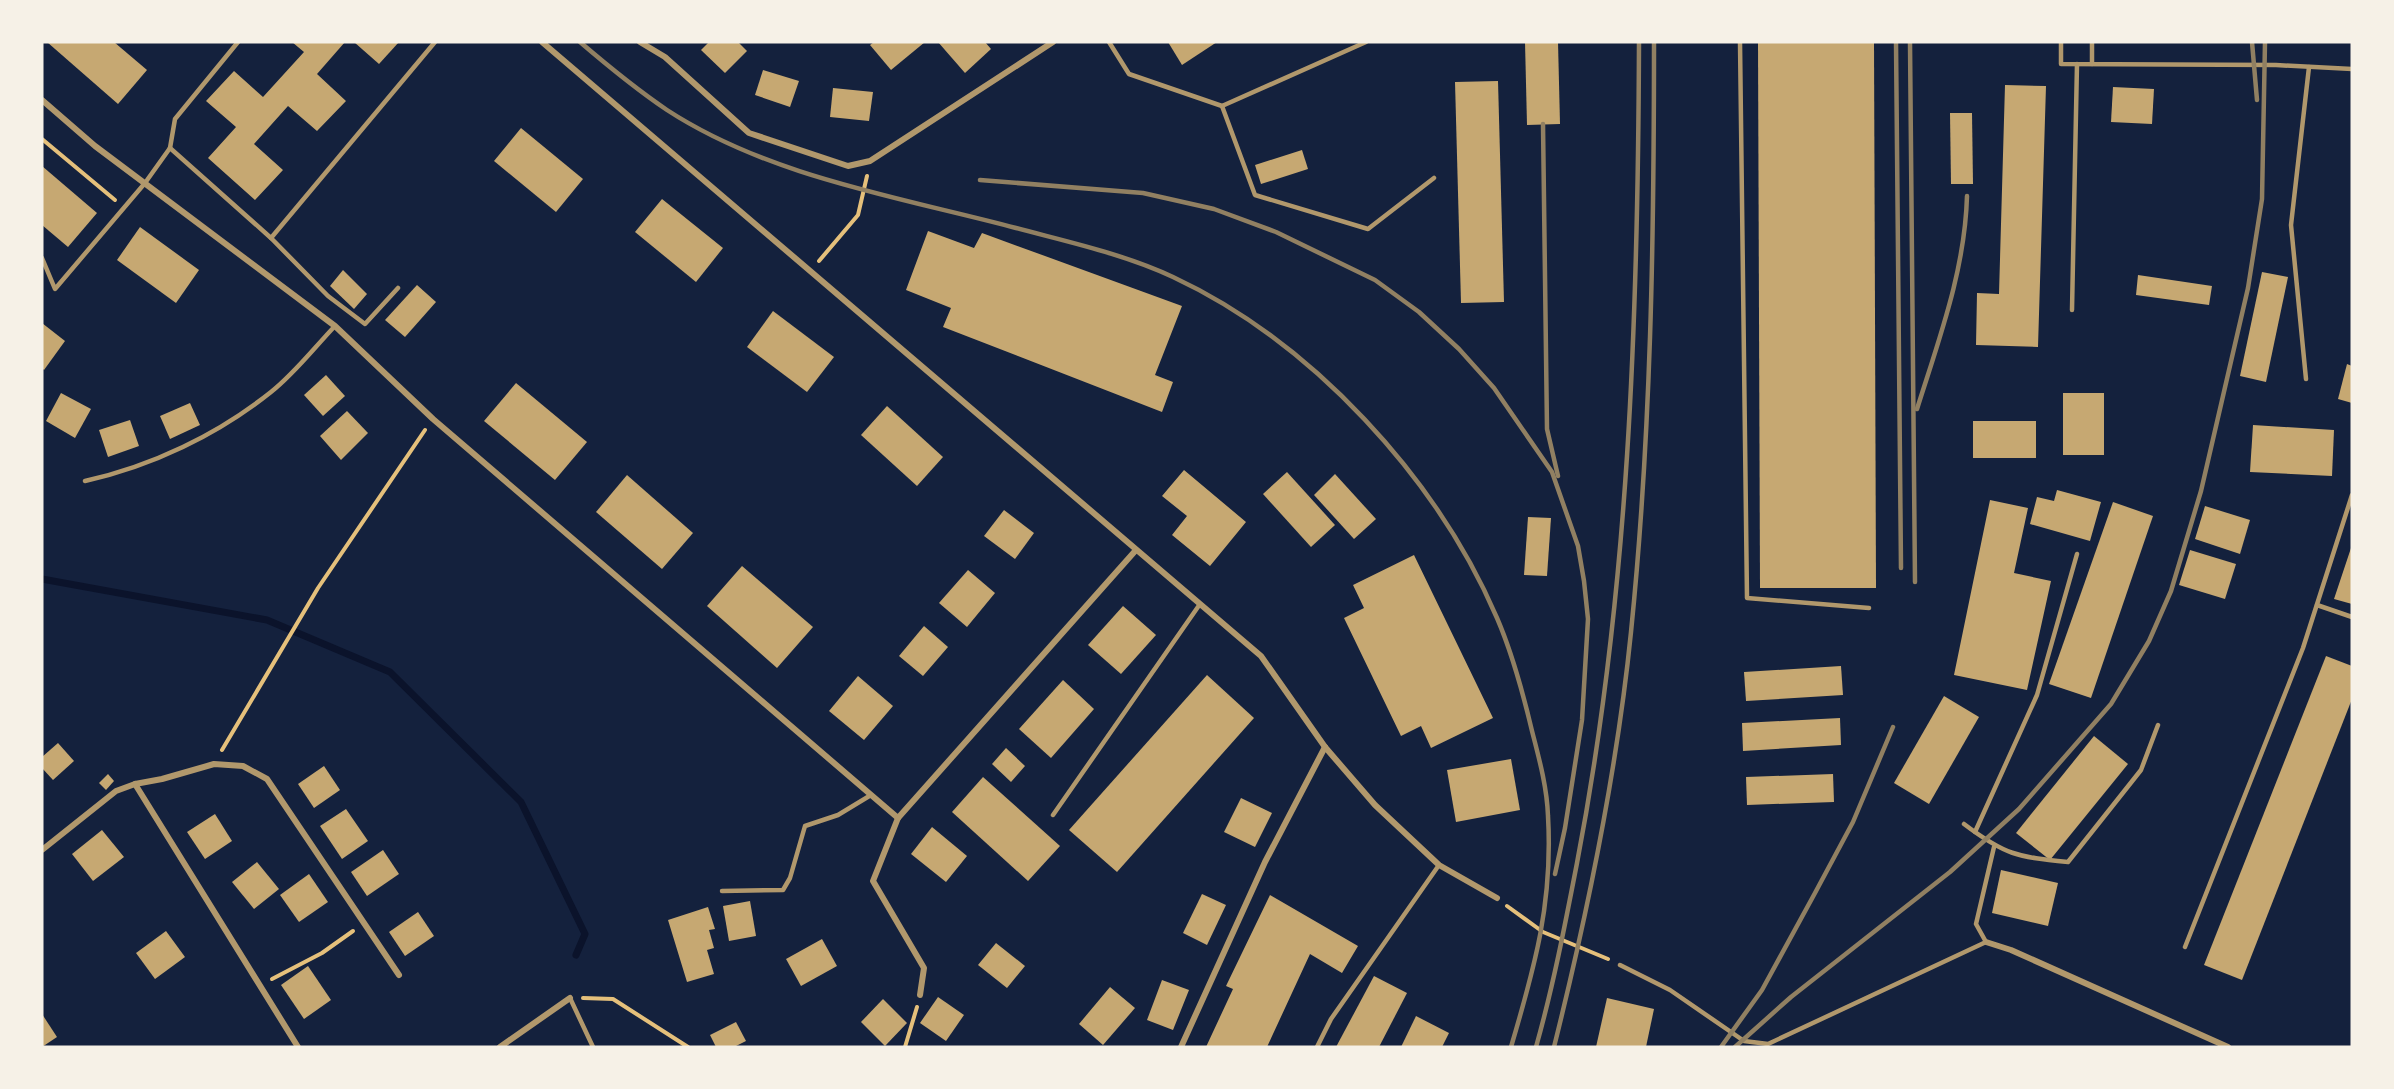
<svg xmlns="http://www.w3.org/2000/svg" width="2394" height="1089" font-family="'Crimson Pro',serif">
	<rect width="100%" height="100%" fill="#14213d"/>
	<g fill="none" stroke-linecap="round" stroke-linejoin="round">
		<!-- stream -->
		<path stroke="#0b132b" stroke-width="7" d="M42 579 267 620 390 672 521 802 585 934 576 955"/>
	</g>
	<!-- building -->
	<g fill="#c6a872">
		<path d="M47 42H114L147 70 118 104Z"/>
		<path d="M292 42H345L317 74 346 101 317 131 288 106 254 144 283 170 255 200 208 158 236 127 206 101 234 71 263 97 304 52Z"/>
		<path d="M354 42H399L379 64Z"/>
		<path d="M709 42H738L747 51 725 73 701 50Z"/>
		<path d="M874 42H925L891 70 870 45Z"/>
		<path d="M938 42H985L991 49 965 73Z"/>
		<path d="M1168 42H1217L1182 65Z"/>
		<path d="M1525 42H1558L1560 124 1527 125Z"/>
		<path d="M1758 42H1874L1876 588H1760Z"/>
		<path d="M763 70 799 81 790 107 755 95Z"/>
		<path d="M1498 81 1504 302 1461 303 1455 82Z"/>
		<path d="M2005 85 2046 86 2038 347 1976 345 1977 293 1999 294Z"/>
		<path d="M2113 87 2154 89 2152 124 2111 122Z"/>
		<path d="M833 88 873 92 869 121 830 117Z"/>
		<path d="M1950 113H1972L1973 184H1951Z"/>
		<path d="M521 128 583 179 556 212 494 161Z"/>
		<path d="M1302 150 1308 169 1261 184 1255 165Z"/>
		<path d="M42 166 97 213 68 247 42 225Z"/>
		<path d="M662 199 723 248 696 282 635 232Z"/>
		<path d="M140 227 199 270 176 303 117 260Z"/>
		<path d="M928 231 974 248 982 233 1182 306 1155 375 1173 382 1162 412 943 327 951 308 906 290Z"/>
		<path d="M343 270 367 294 354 309 330 286Z"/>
		<path d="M2262 272 2288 277 2266 382 2240 376Z"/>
		<path d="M2138 275 2212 286 2209 305 2136 295Z"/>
		<path d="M417 285 436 302 405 337 385 320Z"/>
		<path d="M773 311 834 357 807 392 747 347Z"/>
		<path d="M42 323 65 341 44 370 42 368Z"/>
		<path d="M2347 364 2352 366V403L2338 399Z"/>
		<path d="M326 375 345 396 323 416 304 395Z"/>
		<path d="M516 383 587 442 555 480 484 421Z"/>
		<path d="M61 393 91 409 75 438 46 421Z"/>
		<rect x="2063" y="393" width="41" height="62"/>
		<path d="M190 403 200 425 170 439 160 416Z"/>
		<path d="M887 406 943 457 917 486 861 435Z"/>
		<path d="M347 411 368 433 341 460 320 436Z"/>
		<path d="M130 420 139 446 108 457 99 430Z"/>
		<rect x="1973" y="421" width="63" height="37"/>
		<path d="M2253 425 2334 430 2332 476 2250 472Z"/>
		<path d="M1184 470 1246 522 1210 566 1172 535 1187 516 1162 496Z"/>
		<path d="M1287 472 1335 525 1311 547 1263 494Z"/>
		<path d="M1335 474 1376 519 1354 539 1314 495Z"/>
		<path d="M627 475 693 533 662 569 596 512Z"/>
		<path d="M2057 490 2101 502 2090 541 2030 524 2037 497 2054 501Z"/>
		<path d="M1990 500 2028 508 2014 573 2051 581 2027 690 1954 675Z"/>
		<path d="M2113 502 2153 516 2091 698 2049 684Z"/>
		<path d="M2205 506 2250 520 2240 554 2195 539Z"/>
		<path d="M1004 510 1034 533 1015 559 984 536Z"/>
		<path d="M1528 517 1551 518 1547 576 1524 575Z"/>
		<path d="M2352 545V604L2334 599Z"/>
		<path d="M2190 550 2236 564 2225 599 2179 585Z"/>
		<path d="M1414 555 1493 718 1431 748 1421 726 1401 736 1344 618 1364 608 1353 585Z"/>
		<path d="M742 566 813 627 777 668 707 606Z"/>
		<path d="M968 570 995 593 967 627 939 603Z"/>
		<path d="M1123 606 1156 635 1121 674 1088 645Z"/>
		<path d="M924 626 948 647 923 676 899 656Z"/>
		<path d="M2326 656 2352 666V699L2242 980 2204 965Z"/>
		<path d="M1841 666 1843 695 1746 701 1744 672Z"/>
		<path d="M1207 675 1254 718 1117 872 1069 830Z"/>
		<path d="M858 676 893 706 864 740 829 711Z"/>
		<path d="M1063 680 1094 709 1051 758 1019 729Z"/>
		<path d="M1944 696 1979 717 1929 804 1894 783Z"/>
		<path d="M1840 718 1841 745 1743 751 1742 723Z"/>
		<path d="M2094 736 2128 764 2050 860 2016 833Z"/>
		<path d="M58 743 74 761 53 780 42 768V757Z"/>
		<path d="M1006 748 1025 766 1011 782 992 764Z"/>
		<path d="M1511 759 1520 810 1456 822 1447 770Z"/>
		<path d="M324 766 340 790 314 808 298 784Z"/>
		<path d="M108 774 114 781 106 790 99 783Z"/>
		<path d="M1833 774 1834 802 1747 805 1746 777Z"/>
		<path d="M983 777 1060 846 1028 881 952 812Z"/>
		<path d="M1241 798 1272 813 1255 847 1224 832Z"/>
		<path d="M346 809 368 841 342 859 320 826Z"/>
		<path d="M215 814 232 841 205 859 187 832Z"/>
		<path d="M932 827 967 856 946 882 911 854Z"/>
		<path d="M102 830 124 857 93 881 72 854Z"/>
		<path d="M383 850 399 874 367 896 351 872Z"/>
		<path d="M257 862 279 889 254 909 232 882Z"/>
		<path d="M2001 870 2058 883 2048 926 1992 913Z"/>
		<path d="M309 874 328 902 299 922 280 895Z"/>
		<path d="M1202 894 1226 905 1207 945 1183 933Z"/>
		<path d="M1270 895 1358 946 1342 973 1310 954 1267 1047H1206L1233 989 1226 986Z"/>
		<path d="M750 901 756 936 729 941 723 906Z"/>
		<path d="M708 907 715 929 709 930 714 948 707 950 714 974 687 982 668 920Z"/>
		<path d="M418 912 434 936 405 956 389 932Z"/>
		<path d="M166 931 185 957 155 979 136 953Z"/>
		<path d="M822 939 837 966 801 986 786 959Z"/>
		<path d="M996 943 1025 966 1007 988 978 965Z"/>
		<path d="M308 966 331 1000 304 1019 281 985Z"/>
		<path d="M1374 976 1407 993 1379 1047H1336Z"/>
		<path d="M1162 980 1189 990 1173 1030 1147 1020Z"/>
		<path d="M1110 987 1135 1008 1103 1045 1079 1024Z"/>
		<path d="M938 997 964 1015 946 1041 920 1023Z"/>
		<path d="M1607 998 1654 1009 1646 1047H1596Z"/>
		<path d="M883 999 907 1023 885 1046 861 1022Z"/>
		<path d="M42 1014 57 1037 42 1047Z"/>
		<path d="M1416 1016 1449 1033 1442 1047H1401Z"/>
		<path d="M736 1022 746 1041 734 1047H716L710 1035Z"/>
	</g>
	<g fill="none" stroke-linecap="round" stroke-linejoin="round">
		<!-- path -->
		<g stroke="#e5c07b" stroke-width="4">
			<path d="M42 139 115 200"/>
			<path d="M819 261 858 215 867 176"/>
			<path d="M222 750 318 588 425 430"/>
			<path d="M1507 906 1543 932 1608 959"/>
			<path d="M272 979 322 953 353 931"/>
			<path d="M583 998 613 999 688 1047"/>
			<path d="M905 1047 917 1007"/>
		</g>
		<!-- service -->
		<g stroke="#b1986c" stroke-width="4.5">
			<path d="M1109 42 1129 74 1222 106 1366 42"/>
			<path d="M1740 42 1747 598 1869 608"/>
			<path d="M2061 42V64L2276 65 2352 69"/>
			<path d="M2092 42V64"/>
			<path d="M1222 106 1255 195 1368 229 1434 178"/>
			<path d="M170 148 271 238 435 42"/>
			<path d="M271 238 328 296 365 324 398 288"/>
			<path d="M42 258 55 289 145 183 170 148 175 119 238 42"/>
			<path d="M2072 310 2077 64"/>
			<path d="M2306 379 2291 225 2309 67"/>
			<path d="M85 481C152 466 217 435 271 392 294 374 314 348 335 326"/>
			<path d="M2317 605 2352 617"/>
			<path d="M1053 815 1200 604"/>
			<path d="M1964 824C2005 855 2017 857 2068 862L2141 770 2158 725"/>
			<path d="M1975 832 2037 695 2077 554"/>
			<path d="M722 891 783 890 790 878 805 826 838 815 871 795"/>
			<path d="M2185 947 2303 648 2352 495"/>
			<path d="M1620 965 1670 990 1744 1041 1768 1044 1986 942 1976 924 1994 847"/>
			<path d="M570 998 593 1047"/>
			<path d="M1317 1047 1331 1019 1439 865"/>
		</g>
		<!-- minor -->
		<g stroke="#b1986c" stroke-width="6">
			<path d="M542 42 1261 656 1325 747 1375 805 1439 865 1497 898"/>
			<path d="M640 42 665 57 749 133 848 166 870 161 1053 42"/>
			<path d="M42 100 95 146 335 326 433 419 898 818"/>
			<path d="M135 784 298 1047"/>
			<path d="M42 850 116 791 135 784 162 779 214 764 243 766 267 779 399 975"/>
			<path d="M1986 942 2011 950 2228 1047"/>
			<path d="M920 995 924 968 873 881 898 818 1136 550"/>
			<path d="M500 1047 570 998"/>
			<path d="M1181 1047 1265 862 1325 747"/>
		</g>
		<!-- rail -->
		<g stroke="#918062" stroke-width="4.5">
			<path d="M580 42C608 66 636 89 667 110 770 177 899 197 1016 228 1068 242 1124 254 1173 277 1312 342 1437 478 1497 618 1513 655 1523 693 1532 731 1539 758 1547 787 1548 816 1553 902 1535 966 1511 1047"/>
			<path d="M1896 42 1901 568"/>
			<path d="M1910 42 1915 582"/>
			<path d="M2252 42 2257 100"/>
			<path d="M1543 124 1547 429 1558 476"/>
			<path d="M980 180 1143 193 1214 209 1276 232 1375 280 1419 312 1459 349 1494 388 1552 472 1578 546 1584 581 1588 619 1582 720 1565 828 1555 874"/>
			<path d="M1917 409C1939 339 1965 270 1967 196"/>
			<path d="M1536 1047C1553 987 1565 925 1577 863 1629 593 1638 316 1639 42"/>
			<path d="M1554 1047C1588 911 1617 771 1631 632 1651 436 1654 239 1654 42"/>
			<path d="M1721 1047 1762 990 1815 893 1853 822 1893 727"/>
			<path d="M1735 1047 1791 997 1950 872 2019 809 2111 704 2149 641 2171 591 2201 491 2248 288 2262 199 2265 42"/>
		</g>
	</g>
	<!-- border -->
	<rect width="2394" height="1089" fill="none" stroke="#f6f1e7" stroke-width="87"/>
</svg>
